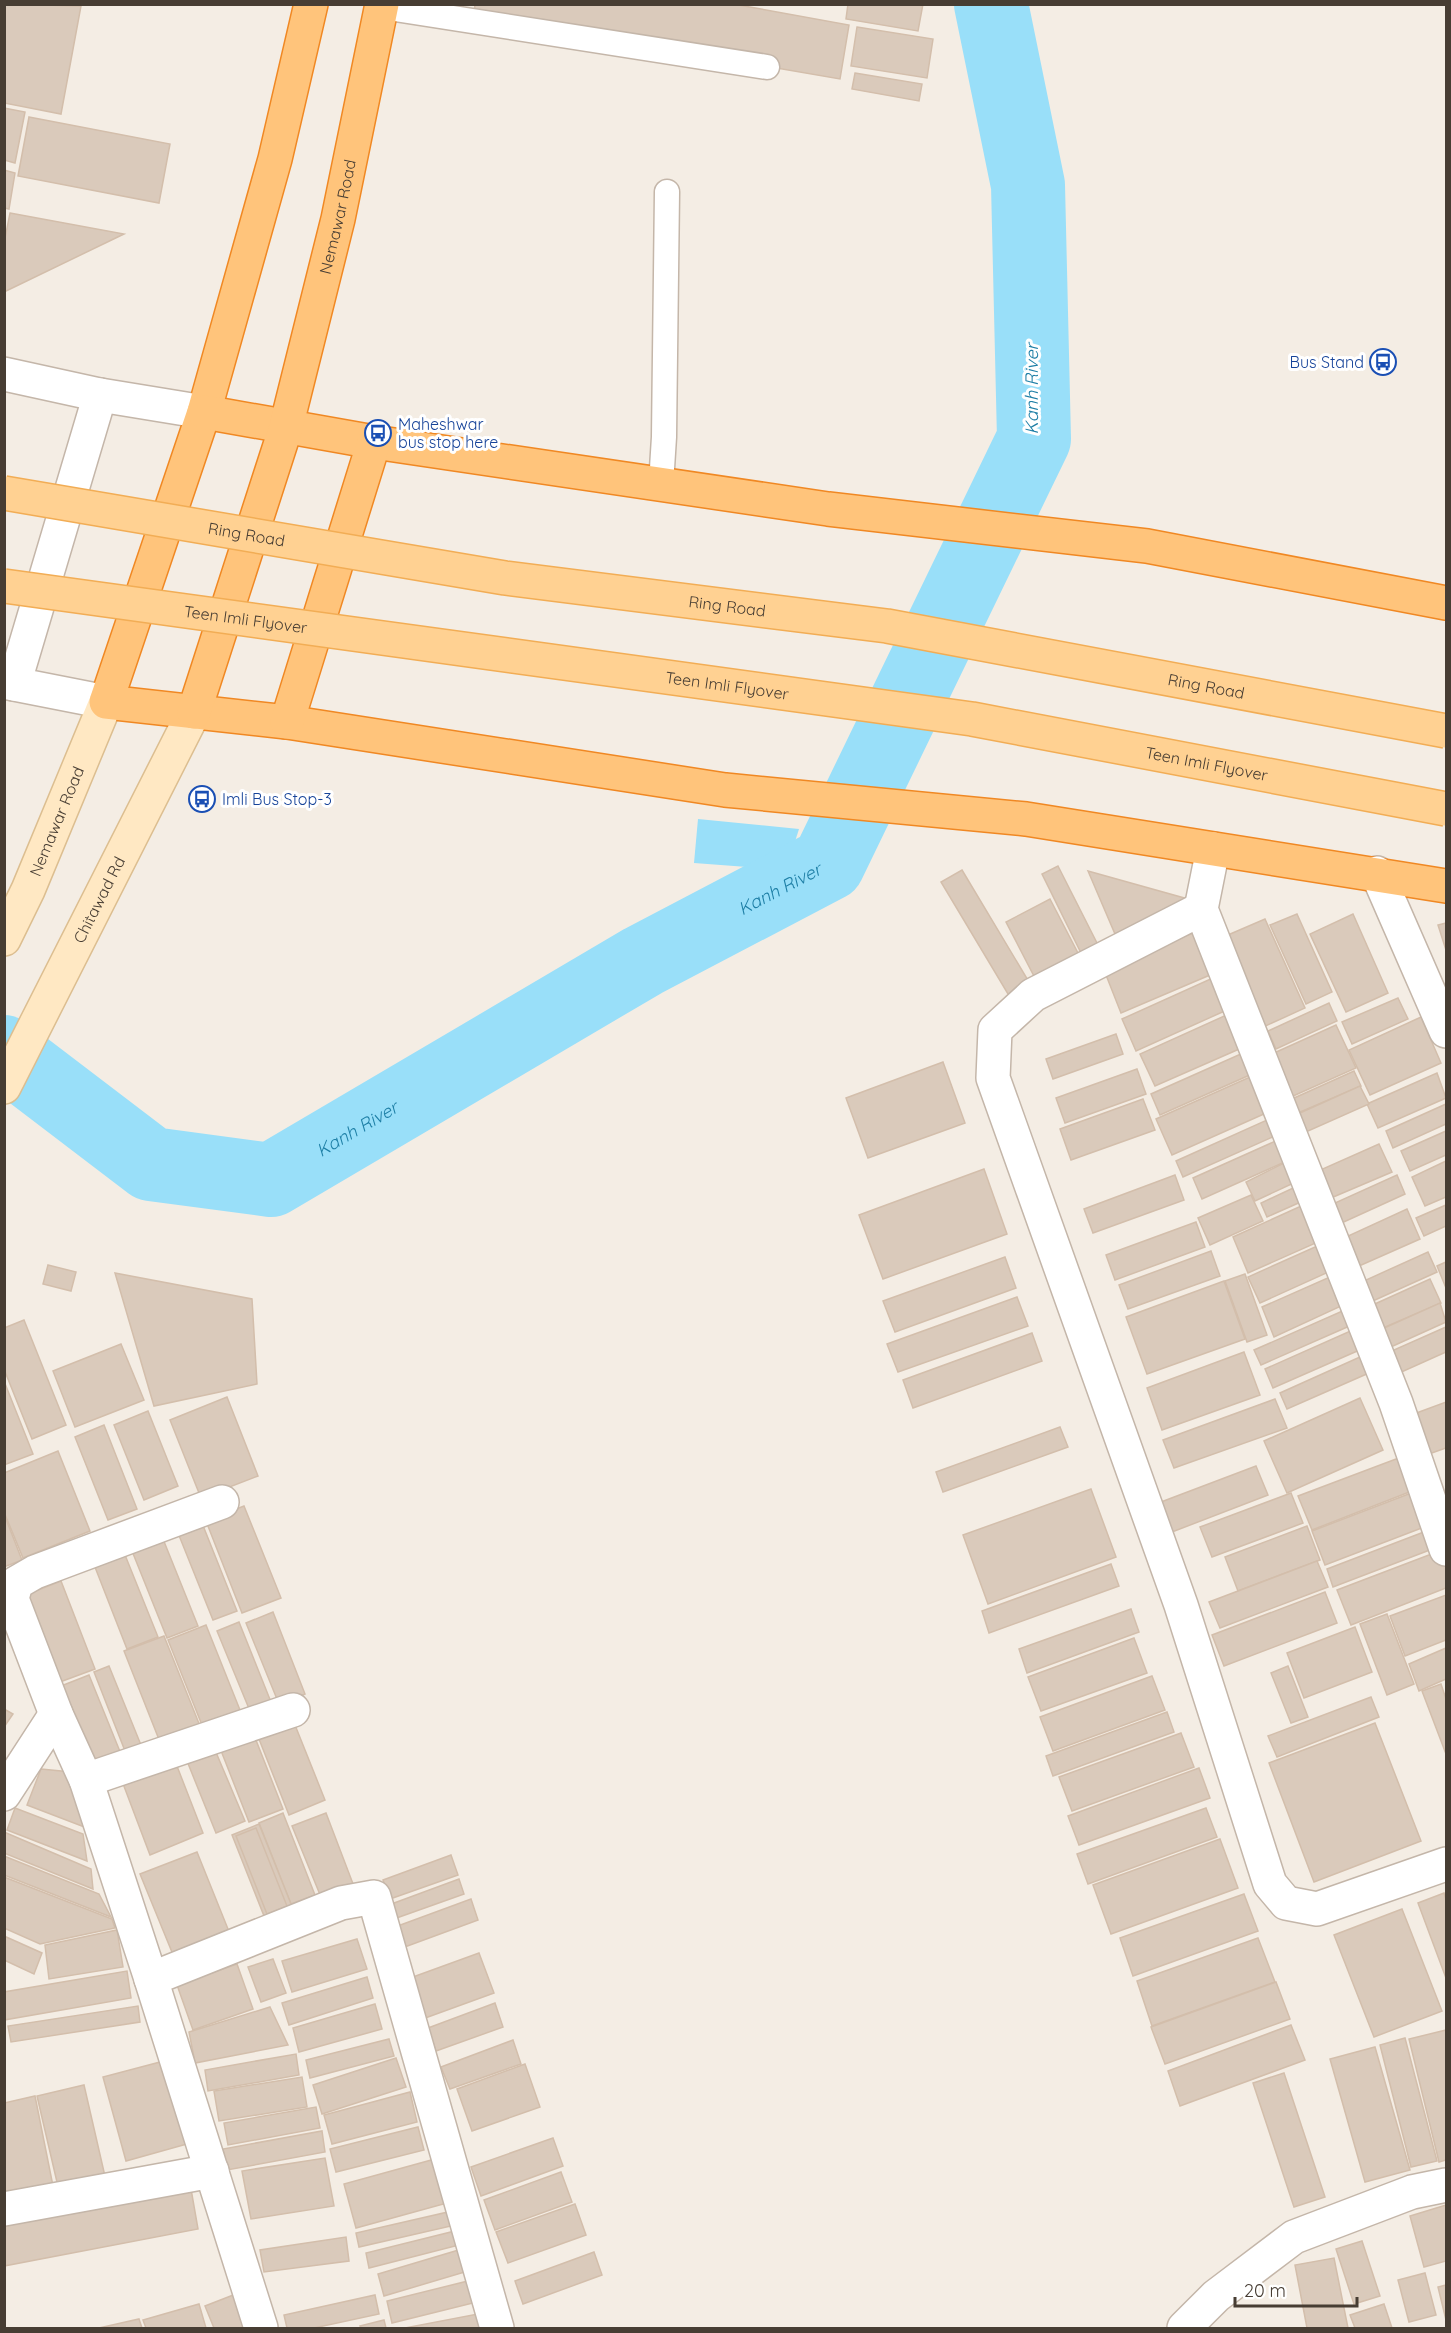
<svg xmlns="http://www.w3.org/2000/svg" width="1451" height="2333" font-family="Quicksand,sans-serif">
	<rect width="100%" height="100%" fill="#f4ede4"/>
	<!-- water -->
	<path fill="#99dff9" d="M698 819 799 829 786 870 694 863Z"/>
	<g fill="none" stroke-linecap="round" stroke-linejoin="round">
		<!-- river -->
		<path stroke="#99dff9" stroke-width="74" id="s1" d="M4 1052 151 1164 271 1180 643 961 828 864 1034 439 1028 185 991 4"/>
	</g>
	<!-- building -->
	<g fill="#dacabb" stroke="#d3beab" stroke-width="1.5">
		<path d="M4 4 81 6 61 114 4 103Z"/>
		<path d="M475 4H733L849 25 840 79 474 16Z"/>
		<path d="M848 4H923L918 31 846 19Z"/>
		<path d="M857 27 933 39 927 78 851 66Z"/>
		<path d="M855 73 922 84 919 101 852 89Z"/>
		<path d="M4 108 25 112 15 163 4 160Z"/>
		<path d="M29 117 170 144 159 203 18 176Z"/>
		<path d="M4 170 15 173 9 209 4 208Z"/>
		<path d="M10 213 124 234 4 292V243Z"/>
		<path d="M1058 866 1101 951 1084 959 1042 874Z"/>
		<path d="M962 870 1032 987 1011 999 941 882Z"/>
		<path d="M1088 871 1188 899 1192 902 1115 934Z"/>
		<path d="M1050 899 1080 957 1036 980 1006 922Z"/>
		<path d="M1297 914 1332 992 1306 1004 1270 925Z"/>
		<path d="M1353 914 1388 993 1346 1012 1310 934Z"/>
		<path d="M1265 919 1305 1008 1261 1028 1221 938Z"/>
		<path d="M1446 923V950L1438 925Z"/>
		<path d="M1193 933 1210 975 1121 1013 1104 970Z"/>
		<path d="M1215 977 1229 1009 1136 1051 1122 1019Z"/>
		<path d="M1398 998 1408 1019 1352 1044 1342 1022Z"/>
		<path d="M1329 1003 1337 1021 1276 1049 1268 1031Z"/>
		<path d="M1231 1013 1246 1046 1155 1086 1140 1054Z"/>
		<path d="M1421 1017 1441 1063 1370 1095 1349 1050Z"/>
		<path d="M1336 1025 1356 1068 1291 1097 1272 1054Z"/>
		<path d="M1116 1034 1123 1054 1053 1079 1046 1059Z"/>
		<path d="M1252 1049 1261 1070 1160 1115 1151 1094Z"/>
		<path d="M943 1062 965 1123 868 1158 846 1098Z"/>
		<path d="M1137 1069 1146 1094 1065 1123 1056 1098Z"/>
		<path d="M1354 1071 1361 1086 1298 1113 1292 1099Z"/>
		<path d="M1259 1073 1275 1109 1172 1155 1156 1119Z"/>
		<path d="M1437 1073 1446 1098 1378 1128 1367 1104Z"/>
		<path d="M1360 1086 1369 1104 1299 1135 1291 1117Z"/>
		<path d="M1143 1099 1155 1130 1071 1160 1060 1129Z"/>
		<path d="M1446 1104V1124L1393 1148 1386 1131Z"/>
		<path d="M1278 1115 1286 1131 1183 1177 1176 1161Z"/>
		<path d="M1446 1131V1155L1410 1171 1401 1151Z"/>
		<path d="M1280 1139 1289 1160 1202 1199 1193 1178Z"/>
		<path d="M1379 1144 1392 1172 1331 1198 1318 1171Z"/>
		<path d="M1292 1159 1300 1180 1255 1201 1246 1182Z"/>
		<path d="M1446 1161V1197L1425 1206 1412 1177Z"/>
		<path d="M984 1169 1007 1234 883 1279 859 1215Z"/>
		<path d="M1175 1175 1184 1200 1093 1233 1084 1209Z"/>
		<path d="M1397 1175 1405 1194 1335 1226 1326 1207Z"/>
		<path d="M1306 1182 1312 1197 1267 1217 1261 1203Z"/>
		<path d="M1251 1195 1263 1221 1210 1245 1198 1218Z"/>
		<path d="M1310 1202 1327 1238 1248 1273 1233 1237Z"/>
		<path d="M1446 1205V1226L1424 1236 1416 1218Z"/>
		<path d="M1407 1209 1420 1239 1350 1270 1335 1242Z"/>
		<path d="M1196 1222 1205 1247 1115 1280 1106 1255Z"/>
		<path d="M1324 1243 1335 1269 1260 1303 1248 1277Z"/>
		<path d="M1211 1251 1220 1276 1128 1309 1119 1285Z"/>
		<path d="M1428 1252 1437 1272 1364 1305 1355 1285Z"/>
		<path d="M1005 1257 1016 1288 895 1332 883 1301Z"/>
		<path d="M1446 1262V1288L1437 1266Z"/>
		<path d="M48 1265 76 1272 71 1291 43 1284Z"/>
		<path d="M115 1273 252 1299 257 1384 154 1406Z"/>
		<path d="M1339 1273 1352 1301 1274 1337 1262 1307Z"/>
		<path d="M1245 1274 1267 1335 1247 1342 1225 1281Z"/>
		<path d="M1430 1279 1441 1303 1376 1331 1366 1308Z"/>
		<path d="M1224 1281 1245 1339 1147 1374 1126 1317Z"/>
		<path d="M1017 1297 1028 1326 898 1372 887 1344Z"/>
		<path d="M1440 1303 1446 1322 1382 1351 1373 1333Z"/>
		<path d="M1347 1309 1354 1324 1261 1365 1254 1350Z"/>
		<path d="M24 1320 66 1425 32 1439 4 1369V1328Z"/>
		<path d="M1446 1327V1352L1397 1374 1387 1353Z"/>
		<path d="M1355 1329 1364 1348 1273 1388 1265 1369Z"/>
		<path d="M1032 1333 1042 1361 913 1408 903 1380Z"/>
		<path d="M121 1344 144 1400 75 1427 53 1371Z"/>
		<path d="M1244 1352 1260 1395 1162 1430 1147 1388Z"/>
		<path d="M1371 1352 1378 1369 1287 1409 1280 1393Z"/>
		<path d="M4 1381 33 1454 4 1465Z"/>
		<path d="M227 1397 258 1476 201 1498 170 1420Z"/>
		<path d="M1360 1398 1383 1450 1287 1493 1264 1441Z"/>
		<path d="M1275 1399 1287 1428 1174 1468 1163 1440Z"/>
		<path d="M1446 1402V1448L1426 1455 1411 1415Z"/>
		<path d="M148 1411 178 1486 144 1500 114 1425Z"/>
		<path d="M104 1425 137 1509 108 1520 75 1437Z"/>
		<path d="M1060 1427 1068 1447 943 1492 936 1472Z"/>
		<path d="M58 1451 90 1531 23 1558 4 1512V1473Z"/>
		<path d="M1404 1456 1417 1489 1312 1530 1298 1496Z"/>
		<path d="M1256 1466 1268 1495 1172 1532 1161 1502Z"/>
		<path d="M1091 1489 1116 1557 988 1604 963 1535Z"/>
		<path d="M1419 1490 1432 1524 1325 1565 1312 1531Z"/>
		<path d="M1291 1493 1303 1523 1212 1557 1200 1527Z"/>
		<path d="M244 1506 281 1598 242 1613 206 1521Z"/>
		<path d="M4 1514 22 1560 4 1567Z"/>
		<path d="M200 1518 237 1611 213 1620 176 1528Z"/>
		<path d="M1307 1526 1320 1560 1238 1591 1225 1557Z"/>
		<path d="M1429 1530 1435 1548 1333 1587 1327 1569Z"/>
		<path d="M163 1539 198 1626 167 1638 132 1551Z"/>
		<path d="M123 1550 158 1637 127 1649 93 1562Z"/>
		<path d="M1442 1550 1446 1562V1588L1351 1625 1337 1590Z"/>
		<path d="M1317 1561 1328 1587 1220 1628 1209 1602Z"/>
		<path d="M1111 1564 1119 1586 989 1633 982 1611Z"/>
		<path d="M61 1581 95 1669 60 1682 25 1595Z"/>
		<path d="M1325 1592 1337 1623 1224 1666 1212 1635Z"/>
		<path d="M1446 1595V1640L1405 1656 1390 1616Z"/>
		<path d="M1131 1609 1139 1632 1027 1673 1019 1649Z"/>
		<path d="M273 1612 305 1694 279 1704 246 1623Z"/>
		<path d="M1387 1614 1414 1684 1387 1695 1360 1624Z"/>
		<path d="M239 1622 271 1702 250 1711 217 1631Z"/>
		<path d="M206 1625 240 1710 202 1725 168 1640Z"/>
		<path d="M1355 1627 1372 1672 1304 1698 1287 1653Z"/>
		<path d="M164 1636 200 1726 160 1742 124 1651Z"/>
		<path d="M1134 1638 1147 1673 1041 1711 1028 1677Z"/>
		<path d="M1446 1648V1679L1419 1691 1409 1664Z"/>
		<path d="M109 1666 143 1750 127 1756 94 1672Z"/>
		<path d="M1288 1666 1308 1717 1291 1723 1271 1673Z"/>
		<path d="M89 1675 123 1759 90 1772 56 1688Z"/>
		<path d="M1152 1676 1165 1710 1053 1751 1040 1717Z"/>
		<path d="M1441 1684 1446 1699V1754L1422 1691Z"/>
		<path d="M1371 1697 1379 1717 1277 1757 1268 1736Z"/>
		<path d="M4 1709 13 1714 4 1727Z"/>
		<path d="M1167 1712 1174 1732 1053 1776 1046 1756Z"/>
		<path d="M293 1720 325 1800 289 1815 257 1734Z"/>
		<path d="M1375 1723 1421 1841 1314 1882 1269 1763Z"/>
		<path d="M252 1730 283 1809 249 1822 218 1743Z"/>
		<path d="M1181 1733 1194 1767 1072 1811 1059 1777Z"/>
		<path d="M215 1750 245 1821 216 1833 187 1761Z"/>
		<path d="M175 1761 203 1833 150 1855 122 1781Z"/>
		<path d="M1199 1768 1210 1798 1079 1845 1068 1816Z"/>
		<path d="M41 1769 71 1772 87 1828 27 1805Z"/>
		<path d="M15 1808 83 1834 87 1861 7 1830Z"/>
		<path d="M1206 1808 1217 1837 1088 1884 1077 1854Z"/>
		<path d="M283 1813 315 1895 291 1904 259 1823Z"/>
		<path d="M326 1813 355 1889 323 1902 292 1826Z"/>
		<path d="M259 1824 293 1909 266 1921 232 1835Z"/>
		<path d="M256 1828 287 1906 267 1914 236 1836Z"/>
		<path d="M4 1832 91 1869 93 1889 4 1853Z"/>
		<path d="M1220 1839 1238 1888 1111 1934 1093 1885Z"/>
		<path d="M197 1852 230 1934 174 1957 140 1874Z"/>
		<path d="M451 1855 458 1875 390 1899 383 1880Z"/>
		<path d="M4 1856 99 1894 111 1917 4 1875Z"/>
		<path d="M4 1877 112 1919 115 1928 40 1944 4 1928Z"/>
		<path d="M459 1879 464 1894 391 1920 386 1906Z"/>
		<path d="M1444 1893 1446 1900V1978L1418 1903Z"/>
		<path d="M1244 1894 1258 1931 1133 1976 1120 1938Z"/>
		<path d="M471 1899 478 1920 402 1948 395 1927Z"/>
		<path d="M1402 1909 1442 2011 1374 2037 1334 1935Z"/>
		<path d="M117 1930 123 1967 49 1979 45 1945Z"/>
		<path d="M4 1936 42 1953 34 1974 4 1960Z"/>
		<path d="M1258 1938 1275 1982 1152 2026 1137 1981Z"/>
		<path d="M357 1939 367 1969 292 1992 282 1961Z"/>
		<path d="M479 1953 494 1993 417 2021 402 1981Z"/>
		<path d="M273 1959 286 1993 261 2002 248 1967Z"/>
		<path d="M237 1964 253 2009 193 2030 177 1985Z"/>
		<path d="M127 1971 131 1998 4 2020V1992Z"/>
		<path d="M367 1977 373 1998 289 2025 282 2003Z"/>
		<path d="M1276 1982 1290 2019 1165 2064 1151 2027Z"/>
		<path d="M495 2003 503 2027 436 2051 428 2028Z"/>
		<path d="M375 2004 382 2029 299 2052 293 2028Z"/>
		<path d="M138 2006 140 2022 11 2042 8 2026Z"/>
		<path d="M270 2007 288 2045 195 2063 189 2032Z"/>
		<path d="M1291 2025 1305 2060 1180 2106 1168 2071Z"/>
		<path d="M1446 2030V2160L1439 2162 1409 2039Z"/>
		<path d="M1405 2038 1437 2161 1411 2167 1380 2045Z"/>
		<path d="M389 2039 394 2056 310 2078 306 2060Z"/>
		<path d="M513 2040 521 2064 450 2089 441 2067Z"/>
		<path d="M1375 2047 1410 2170 1365 2182 1330 2059Z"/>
		<path d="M296 2054 299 2075 208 2091 205 2070Z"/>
		<path d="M396 2058 406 2087 322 2114 313 2085Z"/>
		<path d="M164 2061 187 2144 126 2161 103 2077Z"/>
		<path d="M525 2064 540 2107 472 2131 457 2089Z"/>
		<path d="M1284 2073 1325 2197 1294 2207 1253 2083Z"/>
		<path d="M302 2077 307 2107 219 2121 214 2091Z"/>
		<path d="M84 2085 107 2185 60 2195 37 2096Z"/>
		<path d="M410 2092 417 2122 332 2144 324 2115Z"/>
		<path d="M35 2096 53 2186 5 2196 4 2103Z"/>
		<path d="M316 2107 320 2128 228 2145 224 2123Z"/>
		<path d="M418 2127 424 2150 336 2172 330 2149Z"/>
		<path d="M322 2131 325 2152 227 2170 223 2149Z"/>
		<path d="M553 2138 563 2166 481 2196 471 2167Z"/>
		<path d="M325 2158 334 2206 251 2219 242 2171Z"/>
		<path d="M435 2159 447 2203 356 2228 344 2184Z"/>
		<path d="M561 2172 572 2202 495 2230 484 2200Z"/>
		<path d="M191 2189 198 2229 4 2266V2225Z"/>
		<path d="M575 2204 586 2235 508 2263 496 2232Z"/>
		<path d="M1446 2205V2261L1424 2267 1410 2216Z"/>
		<path d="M448 2212 451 2226 359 2247 356 2233Z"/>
		<path d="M455 2231 459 2245 369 2268 366 2253Z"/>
		<path d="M346 2237 349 2261 264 2272 260 2250Z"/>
		<path d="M1362 2241 1380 2296 1354 2304 1336 2249Z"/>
		<path d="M462 2249 468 2271 384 2296 378 2274Z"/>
		<path d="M594 2252 602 2275 523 2304 515 2281Z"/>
		<path d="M1334 2258 1348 2328H1307L1295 2265Z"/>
		<path d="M1425 2273 1436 2315 1409 2322 1398 2280Z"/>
		<path d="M476 2279 481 2301 392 2323 387 2301Z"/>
		<path d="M1446 2285V2320L1438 2287Z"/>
		<path d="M246 2290 256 2328H214L205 2306Z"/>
		<path d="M375 2295 379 2314 314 2328H287L284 2315Z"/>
		<path d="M199 2304 206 2328H146L143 2320Z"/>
		<path d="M1384 2304 1392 2328H1355L1350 2315Z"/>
		<path d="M488 2312 492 2328H405Z"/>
		<path d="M139 2319 142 2328H99Z"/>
		<path d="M384 2320 386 2328H361L360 2326Z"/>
	</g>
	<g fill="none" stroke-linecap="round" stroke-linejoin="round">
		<defs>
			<g id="service">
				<path d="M382 7 767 67"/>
				<path d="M661 484 664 437 667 192"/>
			</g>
			<g id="minor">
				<path d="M1213 849 1201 909 1396 1403 1446 1549"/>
				<path d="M1377 873 1446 1031"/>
				<path d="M1201 909 1033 995 995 1030 993 1078 1181 1605 1270 1884 1286 1903 1317 1909 1446 1864"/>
				<path d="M86 1780 293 1710"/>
				<path d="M4 1794 56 1714"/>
				<path d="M151 1979 86 1780 56 1714 12 1599 16 1583 35 1572 222 1502"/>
				<path d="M4 2209 212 2171"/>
				<path d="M261 2328 151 1979 341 1903 374 1897 497 2328"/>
				<path d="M1184 2328 1216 2296 1294 2237 1412 2192 1446 2185"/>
			</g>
			<g id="tertiary">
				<path d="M4 374 100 395 204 412"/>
				<path d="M4 682 106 702"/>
				<path d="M14 684 100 395"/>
			</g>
			<g id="secondary">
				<path id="s2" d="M4 939 28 890 106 702"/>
				<path id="s3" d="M4 1087 194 712"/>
			</g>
			<g id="trunk">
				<path d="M311 4 275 159 204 412 106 702 287 722 725 790 1026 819 1446 886"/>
				<path d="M204 412 374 442 828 509 1147 546 1446 603"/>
				<path id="s4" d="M194 712 286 427 338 219 382 4"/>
				<path d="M287 722 374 442"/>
			</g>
		</defs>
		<!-- service casing -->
		<use href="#service" stroke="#c4b6a9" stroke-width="27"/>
		<!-- minor casing -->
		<use href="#minor" stroke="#c4b6a9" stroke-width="36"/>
		<!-- tertiary casing -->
		<use href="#tertiary" stroke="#c4b6a9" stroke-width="36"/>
		<!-- secondary casing -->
		<use href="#secondary" stroke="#dcbe90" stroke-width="36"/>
		<!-- trunk casing -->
		<use href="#trunk" stroke="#f08823" stroke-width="36"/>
		<!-- service -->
		<use href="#service" stroke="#fff" stroke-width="24"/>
		<!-- minor -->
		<use href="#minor" stroke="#fff" stroke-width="33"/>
		<!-- tertiary -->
		<use href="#tertiary" stroke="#fff" stroke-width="33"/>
		<!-- secondary -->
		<use href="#secondary" stroke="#ffe8c3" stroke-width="33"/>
		<!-- trunk -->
		<use href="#trunk" stroke="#ffc47b" stroke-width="33"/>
		<defs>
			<g id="primary-bridge">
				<path id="s5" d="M4 493 505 578 887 626 1446 731"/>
				<path id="s6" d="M4 586 972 719 1446 809"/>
			</g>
		</defs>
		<!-- primary-bridge casing -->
		<use href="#primary-bridge" stroke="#f2ad55" stroke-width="36" stroke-linecap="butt"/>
		<!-- primary-bridge -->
		<use href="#primary-bridge" stroke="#ffd192" stroke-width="33"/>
	</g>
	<!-- icons -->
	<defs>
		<symbol id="bus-ring" viewBox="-11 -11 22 22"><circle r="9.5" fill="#fff" stroke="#1a4fb4" stroke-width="1.5"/><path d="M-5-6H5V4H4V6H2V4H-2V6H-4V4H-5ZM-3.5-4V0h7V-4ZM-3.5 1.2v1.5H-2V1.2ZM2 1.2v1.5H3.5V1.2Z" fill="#1a4fb4"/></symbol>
	</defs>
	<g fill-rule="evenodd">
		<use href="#bus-ring" x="1368" y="347" width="30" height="30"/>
		<use href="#bus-ring" x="363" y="418" width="30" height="30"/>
		<use href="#bus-ring" x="187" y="784" width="30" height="30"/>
	</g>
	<g text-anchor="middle" stroke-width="6" stroke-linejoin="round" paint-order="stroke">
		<!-- street labels -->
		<g font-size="16" fill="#473d33" stroke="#fff">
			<text dy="6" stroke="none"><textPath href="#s4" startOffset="516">Nemawar Road</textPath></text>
			<text dy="6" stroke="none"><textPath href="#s5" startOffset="246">Ring Road</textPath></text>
			<text dy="6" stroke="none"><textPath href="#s5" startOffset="732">Ring Road</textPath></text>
			<text dy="6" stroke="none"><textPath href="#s6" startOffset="244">Teen Imli Flyover</textPath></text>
			<text dy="6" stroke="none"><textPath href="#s5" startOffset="1218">Ring Road</textPath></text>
			<text dy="6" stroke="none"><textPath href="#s6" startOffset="730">Teen Imli Flyover</textPath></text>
			<text dy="6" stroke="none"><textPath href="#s6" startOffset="1216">Teen Imli Flyover</textPath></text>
			<text dy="6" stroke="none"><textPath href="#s2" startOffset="129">Nemawar Road</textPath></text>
			<text dy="6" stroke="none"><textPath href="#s3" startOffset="210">Chitawad Rd</textPath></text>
		</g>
		<!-- transit labels -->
		<g font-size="16" fill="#164399" stroke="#fff" text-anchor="start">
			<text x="1364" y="368" text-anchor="end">Bus Stand</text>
			<text x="398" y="430">Maheshwar<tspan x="398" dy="18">bus stop here</tspan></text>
			<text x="222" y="805">Imli Bus Stop-3</text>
		</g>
		<!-- water labels -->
		<g font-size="18" font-style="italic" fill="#1e7fa6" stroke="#fff">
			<text transform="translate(1032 389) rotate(-90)" y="6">Kanh River</text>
			<text dy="6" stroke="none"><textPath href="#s1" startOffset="892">Kanh River</textPath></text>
			<text dy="6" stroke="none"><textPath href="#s1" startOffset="406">Kanh River</textPath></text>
		</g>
	</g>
	<!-- border -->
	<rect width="1451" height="2333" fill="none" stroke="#473d33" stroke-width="12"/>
	<!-- scale -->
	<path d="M1235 2297v9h122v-9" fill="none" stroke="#473d33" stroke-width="3"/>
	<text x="1244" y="2297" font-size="18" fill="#473d33" stroke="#ffffff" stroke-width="4.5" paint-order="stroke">20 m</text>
</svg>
